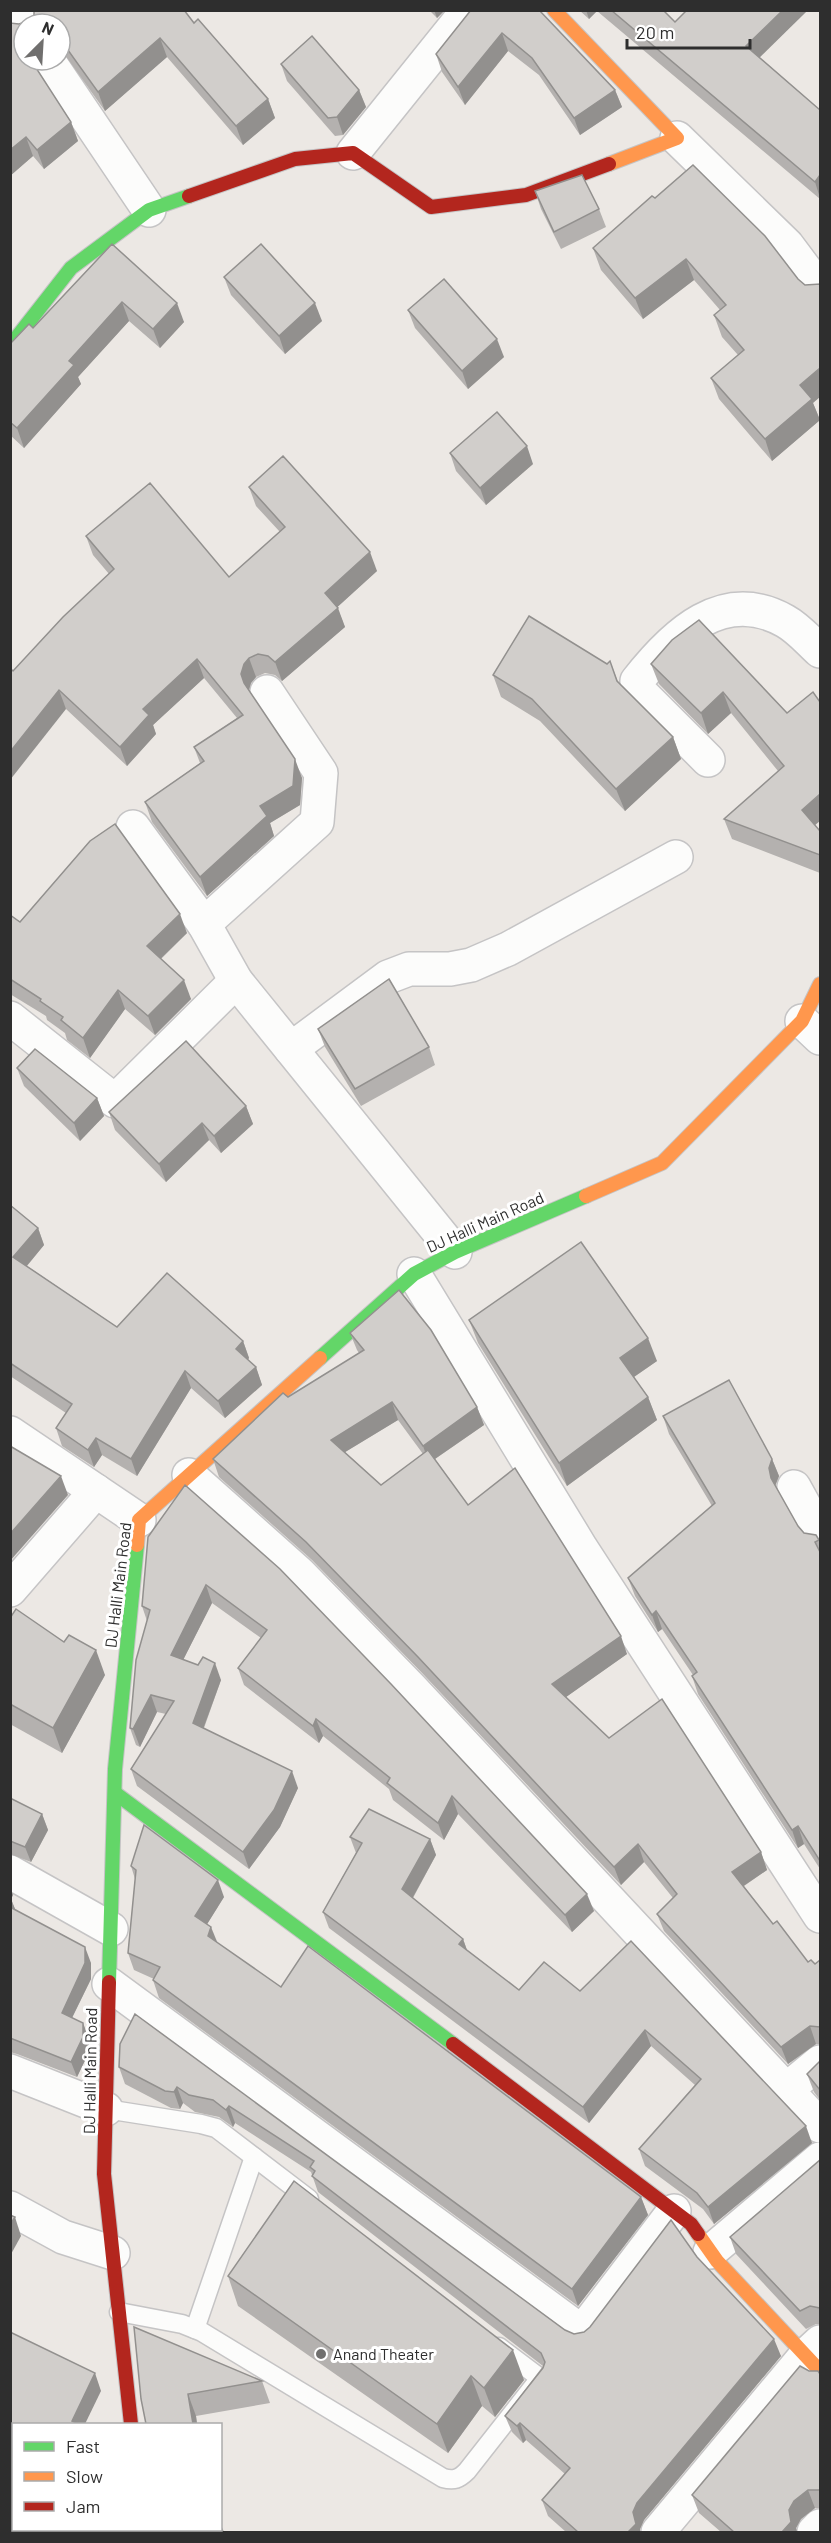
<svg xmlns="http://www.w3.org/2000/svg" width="831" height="2543" font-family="Barlow,sans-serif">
	<rect width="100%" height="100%" fill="#ece8e4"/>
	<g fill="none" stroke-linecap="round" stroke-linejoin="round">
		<defs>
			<g id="lane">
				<path d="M106 2109 201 2124 216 2128 309 2199"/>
				<path d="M119 2312 182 2324 202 2332 443 2478C454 2481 459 2479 467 2471L540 2378 499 2347"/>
				<path d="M195 2329 254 2157"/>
			</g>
			<g id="street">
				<path d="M14 10 24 25"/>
				<path d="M48 60 149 210"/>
				<path d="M677 138 787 245 820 289"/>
				<path d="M353 153 468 10"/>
				<path d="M708 760 638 690 637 681C673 635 723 586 785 621 798 628 809 641 820 651"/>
				<path d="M133 827 204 924 317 822 321 773 267 692"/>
				<path d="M204 924 236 981 455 1252"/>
				<path d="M10 1018 115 1101 236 981"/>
				<path d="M802 1021 820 1038"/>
				<path d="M291 1049 388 977 409 969H450L471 965 508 949 676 857"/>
				<path d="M414 1274 581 1548 820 1916"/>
				<path d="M10 1433 139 1520"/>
				<path d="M189 1475 299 1573 411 1688 820 2126"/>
				<path d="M794 1487 820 1534"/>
				<path d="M10 1590 96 1491"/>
				<path d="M10 1872 111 1929"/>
				<path d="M109 1984 582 2332 674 2211"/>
				<path d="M10 2071 106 2109"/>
				<path d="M786 2090 820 2062"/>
				<path d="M10 2208 63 2237 113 2253"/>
				<path d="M710 2252 820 2159"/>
				<path d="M10 2482 14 2484"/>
				<path d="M104 2530 110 2532"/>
				<path d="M658 2532 806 2355 820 2342"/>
				<path d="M814 2532 820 2526"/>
			</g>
			<g id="fast">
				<path d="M10 346 71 268 149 210 189 196"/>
				<path d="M320 1358 414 1274 455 1252 586 1196"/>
				<path d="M115 1793 453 2044"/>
				<path d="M109 1982 115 1769 137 1545"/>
			</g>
			<g id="slow">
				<path d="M554 10 677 138 609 164"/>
				<path d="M586 1196 662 1163 802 1021 820 984"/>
				<path d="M137 1545 139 1520 320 1358"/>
				<path d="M698 2234 717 2261 820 2371"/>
				<path d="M143 2530V2532"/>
			</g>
			<g id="jam">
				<path d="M189 196 295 159 353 153 431 207 526 195 609 164"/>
				<path d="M109 1982 104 2174 131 2424"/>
				<path d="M453 2044 691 2224 698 2234"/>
			</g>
		</defs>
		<!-- lane casing -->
		<use href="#lane" stroke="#c5c4c5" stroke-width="21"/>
		<!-- street casing -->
		<use href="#street" stroke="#c5c4c5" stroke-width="36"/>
		<!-- fast casing -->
		<use href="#fast" stroke="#c5c4c5" stroke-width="16"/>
		<!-- slow casing -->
		<use href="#slow" stroke="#c5c4c5" stroke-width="16"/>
		<!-- jam casing -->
		<use href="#jam" stroke="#c5c4c5" stroke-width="16"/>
		<!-- lane -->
		<use href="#lane" stroke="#fcfcfb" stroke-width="18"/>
		<!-- street -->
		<use href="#street" stroke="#fcfcfb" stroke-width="33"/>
		<!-- fast -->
		<use href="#fast" stroke="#63d668" stroke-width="14"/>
		<!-- slow -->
		<use href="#slow" stroke="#ff974d" stroke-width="14"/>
		<!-- jam -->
		<use href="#jam" stroke="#b3261e" stroke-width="14"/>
	</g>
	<!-- wall -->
	<g fill="#b4b1af" fill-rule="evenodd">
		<path d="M34 10H184L194 23 198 19 268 99 275 118 243 145 167 57 105 111 60 48V24H24V60H31L71 122 78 141 44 169 33 156 10 176V23L19 24 28 21 34 15Z"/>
		<path d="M429 10H445L437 18Z"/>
		<path d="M471 10 615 90 622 107 580 135 539 75 508 51 465 105 442 72 436 54Z"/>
		<path d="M579 10H663L675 22 687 10H808L759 57 820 110V199L597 11 589 19Z"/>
		<path d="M281 64 359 90 366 107 343 135 335 136 287 81Z"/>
		<path d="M535 191 599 209 606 227 561 249 541 209Z"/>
		<path d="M652 196 813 403 820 420 772 461 719 399 711 378 738 355 722 337 714 315 720 310 694 280 643 319 601 270 593 248Z"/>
		<path d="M112 244 184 322 160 348 129 321 78 377 81 384 24 448 10 435V344L33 328Z"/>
		<path d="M224 277 322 321 285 354 231 295Z"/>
		<path d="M408 310 504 357 468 389 415 328Z"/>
		<path d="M450 453 533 464 486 505 456 471Z"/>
		<path d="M249 487 377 571 337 607 345 627 282 681 275 675 265 673 256 677 251 683 249 690 302 778 300 805 270 823 274 836 207 896 152 822 145 802 200 763 194 747 237 718 204 678 153 725 156 734 127 766 66 709 13 671 109 574 93 555 86 536 229 577 280 532 256 506Z"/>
		<path d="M610 661 618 682 673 737 681 759 625 811 540 721 501 697 493 675 607 664Z"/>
		<path d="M651 664 787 713 815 825 820 831V873L732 839 724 819 778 771 731 713 708 734 659 684Z"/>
		<path d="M10 915 20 922 187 933 161 959 191 999 155 1035 125 1009 90 1058 67 1040 65 1033 47 1020 46 1016 10 994Z"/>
		<path d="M318 1029 429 1047 435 1065 361 1106 325 1047Z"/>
		<path d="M17 1068 97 1098 104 1116 80 1141 24 1086Z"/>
		<path d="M246 1106 253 1124 221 1153 209 1140 166 1182 115 1130 109 1112Z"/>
		<path d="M10 1205 38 1228 44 1245 27 1266 117 1327 243 1341 249 1358 248 1360 256 1367 262 1385 225 1418 191 1388 137 1476 102 1455 94 1467 62 1446 56 1428 66 1413 10 1376Z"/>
		<path d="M469 1320 657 1361 634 1377 648 1397 657 1420 567 1486 478 1343Z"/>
		<path d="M350 1333 477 1407 484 1425 435 1459 468 1505 627 1654 566 1697 609 1738 761 1852 767 1870 744 1886 773 1924 808 1962 815 1964 820 1960V2044H816L788 2064 664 1931 657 1914 673 1898 644 1862 621 1885 424 1675 312 1560 219 1477 213 1459 288 1397 359 1353 357 1350ZM398 1420 423 1454 381 1485 345 1452Z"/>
		<path d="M663 1416 772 1459 779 1476 775 1486 798 1526 804 1533 819 1540 820 1544V1869L804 1844 798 1848 698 1694 692 1676 693 1675 662 1629 658 1632 635 1596 628 1578 712 1506 669 1434Z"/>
		<path d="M185 1485 594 1911 572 1932 458 1814 444 1840 393 1800 389 1789 323 1736 319 1743 244 1685 238 1668 261 1638 212 1603 183 1660 221 1680 204 1728 298 1788 280 1827 249 1869 137 1786 131 1769 166 1714 157 1712 140 1747 136 1745 130 1728 147 1621 142 1606Z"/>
		<path d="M10 1618 105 1675 62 1753 10 1724Z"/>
		<path d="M10 1798 42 1814 48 1830 31 1862 10 1854Z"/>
		<path d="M350 1837 430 1839 436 1855 413 1898 463 1939 467 1950 519 1990 580 1991 631 1941 812 2143 714 2224 703 2209 645 2166 639 2149 695 2085 651 2046 589 2123 329 1928 323 1912 356 1853Z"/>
		<path d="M131 1866 224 1897 207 1924 217 1943 281 1987 641 2197 648 2215 578 2306 159 1998 153 1980 154 1979 134 1970 128 1953 135 1879Z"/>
		<path d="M10 1888 13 1895 11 1899 15 1909 91 1963V1979L72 2018 89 2038V2052L77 2077 17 2054 10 2052Z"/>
		<path d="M135 2014 565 2330 574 2334 584 2332 697 2257 781 2356 644 2520 640 2529V2532H566L548 2516 542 2500 565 2474 526 2440 523 2443 512 2432 505 2416 543 2366 318 2192 311 2172 235 2123 233 2127 219 2117 195 2112 183 2103 180 2109 171 2108 125 2084 119 2067Z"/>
		<path d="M820 2061V2100L814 2092 807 2074Z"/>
		<path d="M820 2160V2324H816L806 2329 736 2254 730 2237Z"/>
		<path d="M228 2276 524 2380 495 2417 482 2406 448 2453 238 2306Z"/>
		<path d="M10 2332 101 2391 14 2424V2465L10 2464Z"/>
		<path d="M809 2371 820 2374V2508H815L801 2519 796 2528 797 2532H721L699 2513 692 2495Z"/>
		<path d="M262 2381 270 2403 196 2416 197 2424H146L141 2399Z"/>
	</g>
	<!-- shaded-wall -->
	<g fill="#92908e">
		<path d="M434 10H445L437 18Z"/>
		<path d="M586 10H596L597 11 589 19Z"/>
		<path d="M783 10H808L753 64 746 46Z"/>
		<path d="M502 33 508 51 465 105 458 87Z"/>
		<path d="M160 38 167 57 105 111 98 92Z"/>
		<path d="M359 90 366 107 343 135 337 117Z"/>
		<path d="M615 90 622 107 580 135 574 118Z"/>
		<path d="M268 99 275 118 243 145 236 126Z"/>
		<path d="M71 122 78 141 44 169 37 150Z"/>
		<path d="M26 137 33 156 10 176V150Z"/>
		<path d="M820 175V198L815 182Z"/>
		<path d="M686 259 694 280 643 319 635 298Z"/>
		<path d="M122 302 129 321 78 377 81 384 24 448 17 428 69 361Z"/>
		<path d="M177 303 184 322 160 348 153 329Z"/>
		<path d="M315 303 322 321 285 354 279 336Z"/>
		<path d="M497 339 504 357 468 389 462 371Z"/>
		<path d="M820 368V397L813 403 820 420 772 461 765 439 800 385Z"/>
		<path d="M527 446 533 464 486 505 480 488Z"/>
		<path d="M370 552 377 571 332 612 325 593Z"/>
		<path d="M338 608 345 627 282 681 275 662Z"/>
		<path d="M249 658 256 677 251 683 248 693 251 702 241 674 244 664Z"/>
		<path d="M197 659 204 678 153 725 156 734 127 766 120 747 143 709Z"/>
		<path d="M59 690 66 709 10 780V752Z"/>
		<path d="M723 692 731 713 708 734 701 713Z"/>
		<path d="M673 737 681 759 625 811 616 789Z"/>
		<path d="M295 759 302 778 300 805 270 823 274 836 207 896 200 877 260 806Z"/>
		<path d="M820 794V821L809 830 802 810Z"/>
		<path d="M180 914 187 933 154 965 147 946Z"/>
		<path d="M184 980 191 999 155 1035 148 1016Z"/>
		<path d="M118 990 125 1009 90 1058 83 1038Z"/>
		<path d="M97 1098 104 1116 80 1141 74 1123Z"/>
		<path d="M246 1106 253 1124 221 1153 214 1136Z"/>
		<path d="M202 1123 209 1140 166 1182 159 1164Z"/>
		<path d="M38 1228 44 1245 20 1274 13 1257Z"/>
		<path d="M648 1338 657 1361 628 1381 620 1358Z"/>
		<path d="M243 1341 249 1358 242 1366 236 1349Z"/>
		<path d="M256 1367 262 1385 225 1418 218 1401Z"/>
		<path d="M185 1371 191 1388 137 1476 131 1459Z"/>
		<path d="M648 1397 657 1420 567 1486 559 1463Z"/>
		<path d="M392 1402 398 1420 337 1457 331 1440Z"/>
		<path d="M477 1407 484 1425 429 1463 423 1446Z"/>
		<path d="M96 1438 102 1455 94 1467 88 1450Z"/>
		<path d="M772 1459 779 1476 775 1486 771 1478 769 1468Z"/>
		<path d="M61 1476 68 1495 10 1561V1534Z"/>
		<path d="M206 1585 212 1603 177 1672 171 1655Z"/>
		<path d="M656 1611 662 1629 658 1632 652 1615Z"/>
		<path d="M621 1636 627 1654 559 1702 552 1684Z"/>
		<path d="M96 1650 105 1675 62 1753 53 1728Z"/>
		<path d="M215 1663 221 1680 199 1740 193 1723Z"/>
		<path d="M151 1695 157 1712 140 1747 133 1729Z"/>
		<path d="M316 1719 323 1736 319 1743 313 1726Z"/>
		<path d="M292 1771 298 1788 280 1827 249 1869 243 1852Z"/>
		<path d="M452 1796 458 1814 444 1840 438 1823Z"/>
		<path d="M42 1814 48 1830 31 1862 25 1847Z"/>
		<path d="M798 1826 804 1844 798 1848 792 1830Z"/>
		<path d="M430 1839 436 1855 408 1906 402 1889Z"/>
		<path d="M638 1844 644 1862 621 1885 614 1867Z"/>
		<path d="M761 1852 767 1870 739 1889 732 1872Z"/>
		<path d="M218 1880 224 1897 201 1934 195 1916Z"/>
		<path d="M10 1888 13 1895 11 1899 15 1909 10 1917Z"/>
		<path d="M587 1894 594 1911 572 1932 565 1915Z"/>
		<path d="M211 1927 218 1944 208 1936Z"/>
		<path d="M463 1939 469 1956 459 1944Z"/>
		<path d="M85 1947 91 1963V1979L67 2028 62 2013Z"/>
		<path d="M83 2023 89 2038V2052L77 2077 71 2062Z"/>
		<path d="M810 2026 816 2044 788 2064 781 2047Z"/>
		<path d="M645 2030 651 2046 589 2123 583 2107Z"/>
		<path d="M177 2087 183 2103 180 2109 174 2092Z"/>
		<path d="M229 2106 235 2123 233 2127 226 2110Z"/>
		<path d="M806 2126 812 2143 714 2224 708 2207Z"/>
		<path d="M641 2197 648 2215 578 2306 572 2289Z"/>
		<path d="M15 2217 21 2236 10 2256V2225Z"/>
		<path d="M774 2339 781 2356 644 2520 640 2529V2532H628L633 2512 637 2503Z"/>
		<path d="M513 2350 524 2380 495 2417 484 2388Z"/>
		<path d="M95 2373 101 2391 85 2424H73L72 2421Z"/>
		<path d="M471 2376 482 2406 448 2453 437 2424Z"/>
		<path d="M188 2394 196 2416 197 2424H193Z"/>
		<path d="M520 2423 526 2440 523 2443 517 2426Z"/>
		<path d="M808 2490 815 2508 801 2519 796 2528 797 2532H782L789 2510 794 2501Z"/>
		<path d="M220 2523 224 2532H220Z"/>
	</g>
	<!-- building -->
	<g fill="#d1cecb" stroke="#92908e" stroke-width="1.5">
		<path d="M34 10H184L194 23 198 19 268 99 236 126 160 38 98 92 60 39V24H48L39 22 35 24H24V35L22 42 24 47V60H31L71 122 37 150 26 137 10 150V23L19 24 28 21 34 15Z"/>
		<path d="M471 10H539L615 90 574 118 532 58 502 33 458 87 436 54Z"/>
		<path d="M611 10H663L675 22 687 10H783L746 46 820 110V175L815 182Z"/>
		<path d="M312 36 359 90 337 117 328 118 281 64Z"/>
		<path d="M693 165 765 236 798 279 805 285 820 284V368L800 385 812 399 765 439 711 378 744 350 714 315 726 305 686 259 635 298 593 248 652 196 655 198Z"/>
		<path d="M582 175 599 209 554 232 535 191Z"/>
		<path d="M112 244 177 303 153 329 122 302 69 361 74 365 17 428 10 422V344L29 324 33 328Z"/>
		<path d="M261 244 315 303 279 336 224 277Z"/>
		<path d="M444 279 497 339 462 371 408 310Z"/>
		<path d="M497 412 527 446 480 488 450 453Z"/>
		<path d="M283 456 370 552 325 593 338 608 275 662 268 656 258 654 249 658 244 664 241 674 244 683 295 759 293 786 260 806 267 816 200 877 145 802 204 761 194 747 243 715 197 659 143 709 149 715 120 747 59 690 10 752V668L13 671 63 617 114 569 86 536 150 483 229 577 285 527 249 487Z"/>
		<path d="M529 616 607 664 610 661 617 681 673 737 616 789 532 699 493 675Z"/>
		<path d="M699 620 787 713 813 692 820 702V794L802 810 820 831V855L724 819 784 766 723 692 701 713 651 664 672 640Z"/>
		<path d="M115 824 180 914 147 946 184 980 148 1016 118 990 83 1038 61 1020 63 1017 40 1001 41 999 10 979V915L20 922 90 841Z"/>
		<path d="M389 979 429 1047 355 1089 318 1029Z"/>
		<path d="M186 1041 246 1106 214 1136 202 1123 159 1164 109 1112Z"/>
		<path d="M35 1049 97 1098 74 1123 17 1068Z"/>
		<path d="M10 1205 38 1228 13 1257 117 1327 167 1273 243 1341 236 1349 256 1367 218 1401 185 1371 131 1459 96 1438 88 1450 56 1428 72 1404 10 1363Z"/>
		<path d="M581 1242 648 1338 620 1358 648 1397 559 1463 469 1320Z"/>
		<path d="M399 1290 431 1330 477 1407 423 1446 392 1402 331 1440 381 1485 428 1450 468 1505 515 1468 621 1636 552 1684 609 1738 662 1699 761 1852 732 1872 773 1924 777 1921 808 1962 811 1960 815 1964 820 1960V2027L810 2026 781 2047 657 1914 677 1894 638 1844 614 1867 418 1657 306 1542 213 1459 283 1393 288 1397 364 1350 350 1333Z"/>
		<path d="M729 1380 772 1459 769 1468 771 1478 798 1526 804 1533 816 1535 819 1540 815 1542 820 1552V1861L798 1826 792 1830 692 1676 697 1672 656 1611 652 1615 628 1578 715 1503 663 1416Z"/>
		<path d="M10 1446 61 1476 10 1534Z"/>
		<path d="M185 1485 280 1569 391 1684 587 1894 565 1915 452 1796 438 1823 387 1783 390 1778 316 1719 313 1726 238 1668 267 1630 206 1585 171 1655 198 1665 203 1657 215 1663 193 1723 292 1771 274 1810 243 1852 131 1769 174 1701 151 1695 133 1729 130 1728 136 1660 150 1610 142 1606 148 1537Z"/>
		<path d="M16 1609 64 1642 69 1635 96 1650 53 1728 10 1704V1618Z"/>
		<path d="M10 1798 42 1814 25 1847 10 1841Z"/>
		<path d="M369 1809 430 1839 402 1889 463 1939 459 1944 519 1990 544 1962 580 1991 631 1941 806 2126 708 2207 697 2193 639 2149 701 2079 645 2030 583 2107 323 1912 362 1843 350 1837Z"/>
		<path d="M144 1825 218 1880 195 1916 211 1927 208 1936 281 1987 308 1946 641 2197 572 2289 153 1980 160 1967 128 1953 136 1870 131 1866Z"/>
		<path d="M10 1907 85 1947V1963L62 2013 83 2023V2037L71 2062 10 2038Z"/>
		<path d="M135 2014 565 2330 574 2334 584 2332 590 2327 671 2220 697 2257 774 2339 637 2503 633 2512 636 2524 628 2532H578L542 2500 570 2468 520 2423 517 2426 505 2416 543 2368 545 2362 541 2353 312 2176 315 2171 310 2167 314 2161 229 2106 226 2110 213 2100 189 2095 177 2087 174 2092 165 2091 119 2067 120 2044Z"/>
		<path d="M820 2061V2090L807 2074Z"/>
		<path d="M820 2160V2308L810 2306 800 2311 730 2237Z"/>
		<path d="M294 2181 513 2350 484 2388 471 2376 437 2424 228 2276Z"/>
		<path d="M10 2215 15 2217 10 2225Z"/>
		<path d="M134 2327 262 2381 188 2394 193 2424H146L141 2399Z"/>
		<path d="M10 2332 95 2373 72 2421 79 2424H14V2448H10Z"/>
		<path d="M800 2366 809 2371H818L820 2374V2489L819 2490H808L794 2501 789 2510 791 2522 782 2532H734L692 2495Z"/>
		<path d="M14 2483V2529H92L103 2532H10V2484Z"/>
		<rect x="165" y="2529" width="55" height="3"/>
	</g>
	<!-- markers -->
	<circle fill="#706f6e" stroke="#fff" stroke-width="2" cx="321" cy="2354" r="6"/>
	<g text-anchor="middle" stroke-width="6" stroke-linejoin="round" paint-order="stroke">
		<!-- street labels -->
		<g font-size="16" fill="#2e2e2e" stroke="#fff">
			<text transform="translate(485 1222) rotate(-24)" y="6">DJ Halli Main Road</text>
			<text transform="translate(118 1585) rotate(-83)" y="6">DJ Halli Main Road</text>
			<text transform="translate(90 2071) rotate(-89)" y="6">DJ Halli Main Road</text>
		</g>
		<!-- poi labels -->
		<g font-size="16" fill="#2e2e2e" stroke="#fff" text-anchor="start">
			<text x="333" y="2360">Anand Theater</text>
		</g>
	</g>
	<!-- border -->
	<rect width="831" height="2543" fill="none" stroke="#2e2e2e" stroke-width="24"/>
	<!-- legend -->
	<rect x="12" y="2423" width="210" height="108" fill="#ffffff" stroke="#ababab" stroke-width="1.5"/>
	<rect x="24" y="2442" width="30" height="9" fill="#63d668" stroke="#ababab" stroke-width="1.5"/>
	<text x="66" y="2453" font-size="18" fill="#2e2e2e">Fast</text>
	<rect x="24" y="2472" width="30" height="9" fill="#ff974d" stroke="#ababab" stroke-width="1.5"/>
	<text x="66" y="2483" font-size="18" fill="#2e2e2e">Slow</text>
	<rect x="24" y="2502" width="30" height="9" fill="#b3261e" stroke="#ababab" stroke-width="1.5"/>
	<text x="66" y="2513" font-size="18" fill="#2e2e2e">Jam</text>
	<!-- north arrow -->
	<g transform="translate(42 42) rotate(24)"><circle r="28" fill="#ffffff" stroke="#ababab" stroke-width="1.5"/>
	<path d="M0-4.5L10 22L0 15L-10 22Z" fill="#706f6e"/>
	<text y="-9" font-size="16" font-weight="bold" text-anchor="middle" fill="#2e2e2e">N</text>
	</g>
	<!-- scale -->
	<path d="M627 39v9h123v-9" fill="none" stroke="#2e2e2e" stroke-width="3"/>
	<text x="636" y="39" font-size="18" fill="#2e2e2e" stroke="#ffffff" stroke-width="4.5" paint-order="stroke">20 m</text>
</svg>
